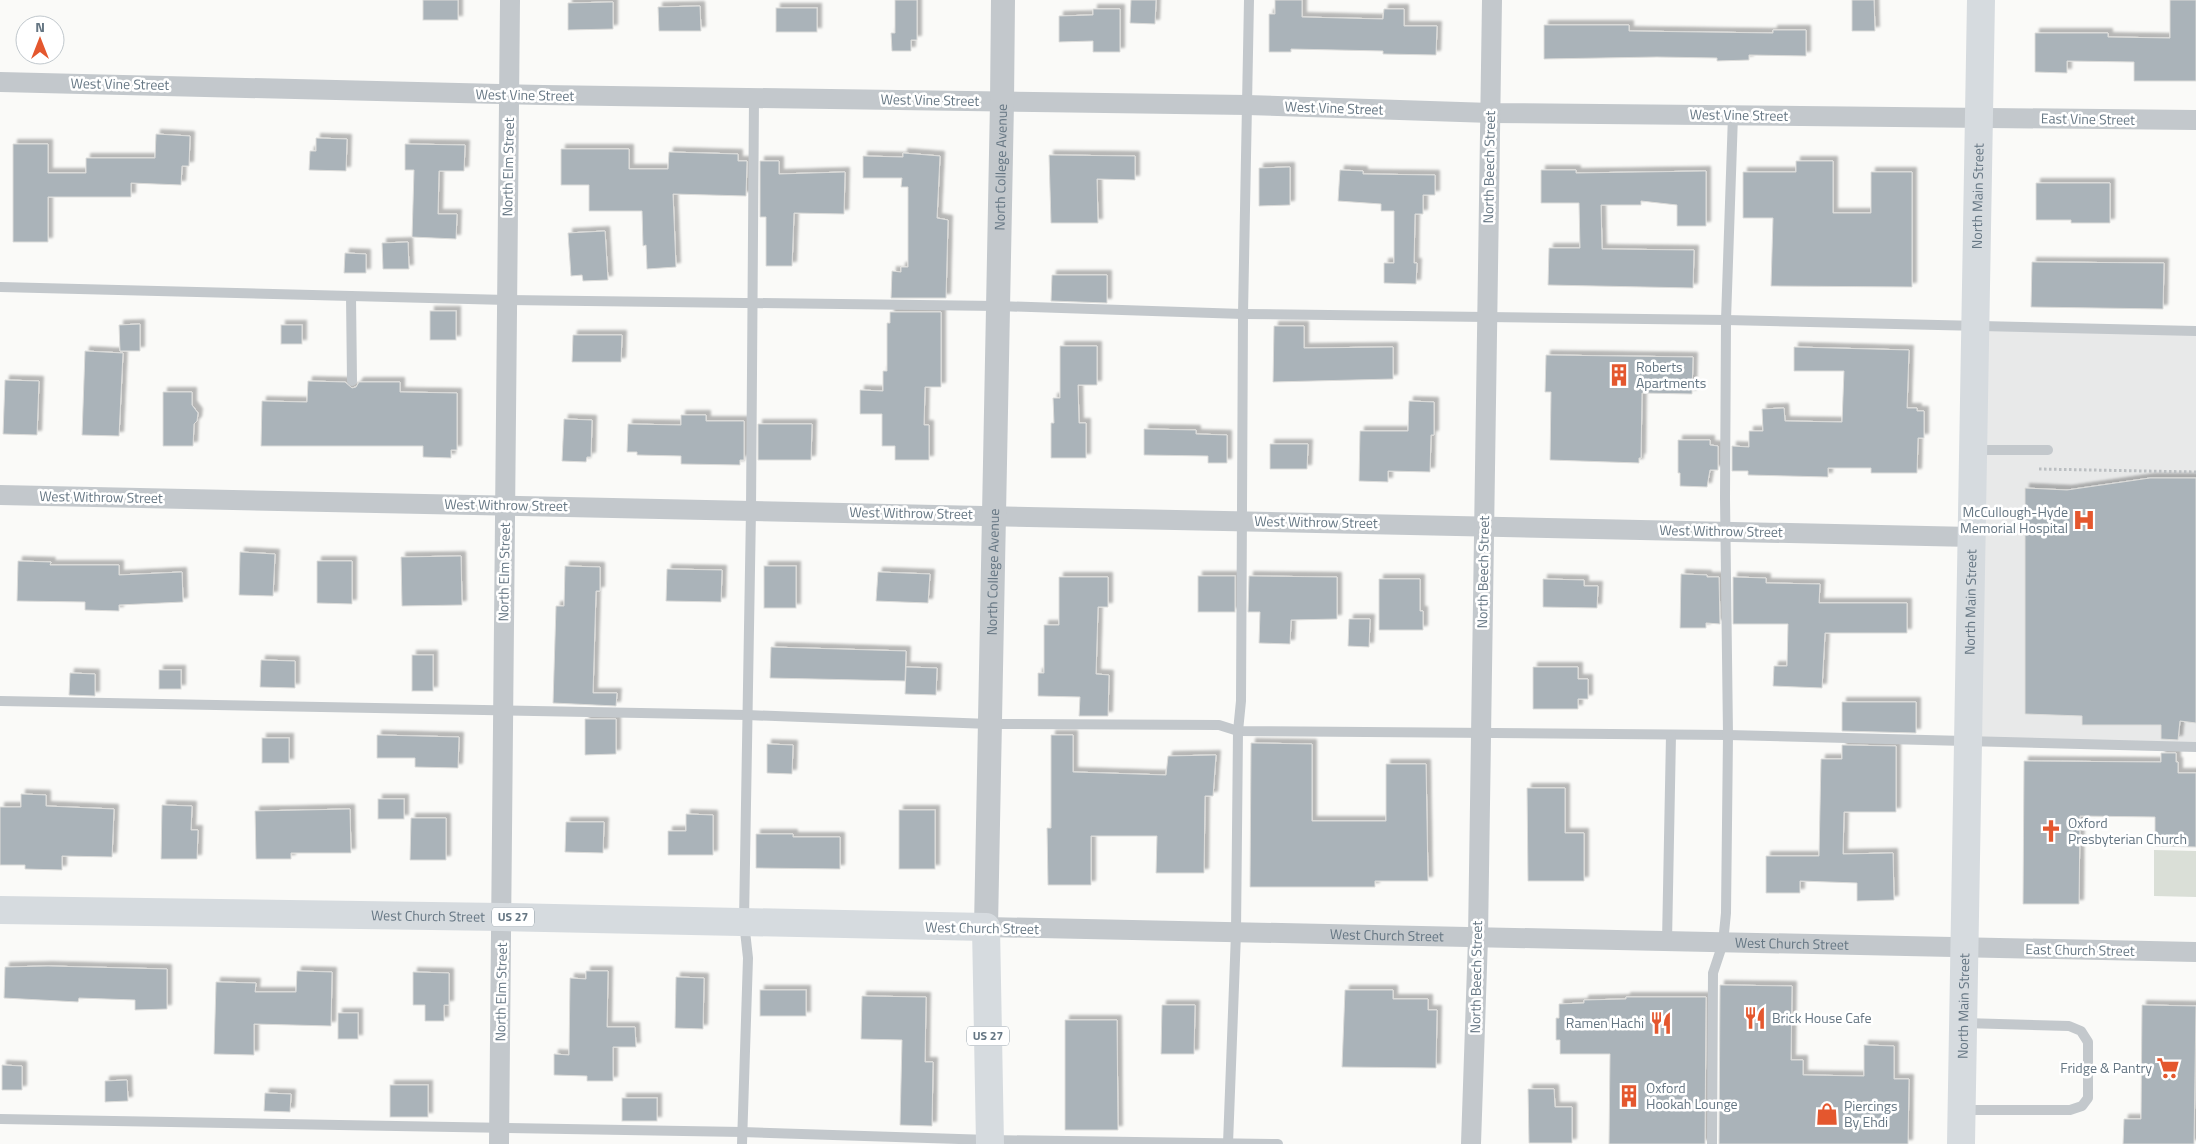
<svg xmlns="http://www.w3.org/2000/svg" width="2196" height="1144" font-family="'Titillium Web',sans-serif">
	<defs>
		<filter id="shadow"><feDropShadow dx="4.5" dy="-4.5" stdDeviation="1" flood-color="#0004"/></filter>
	</defs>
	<rect width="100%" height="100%" fill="#fafaf8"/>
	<!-- built -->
	<path fill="#e8e9e9" d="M1975 326 2196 331V747L1968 742Z"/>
	<!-- green -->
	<path fill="#dadfd7" d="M2154 850 2196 851V897L2154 896Z"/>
	<!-- building -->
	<g fill="#aab3b9" stroke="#dcdcda" filter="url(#shadow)">
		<rect x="423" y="0" width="35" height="20"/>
		<path d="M895 0H917V40H911V51H892L891 33H895Z"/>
		<path d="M1131 0H1156L1155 24 1130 23Z"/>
		<path d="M1275 0H1302V17L1383 19 1384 9H1404V26H1437L1436 55 1383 54V51L1291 49V52H1269V14H1275Z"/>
		<path d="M1852 0H1874L1875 31H1852Z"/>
		<path d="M2170 0H2196V81H2134V62L2067 61V73L2035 72V33H2108V37L2170 38Z"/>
		<path d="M613 2V29L568 30V3Z"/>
		<path d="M700 6 701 31H659L658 7Z"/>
		<rect x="776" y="8" width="41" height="24"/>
		<path d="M1093 9H1120V52H1093V41L1059 42V16L1093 15Z"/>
		<path d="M1544 25H1629V31L1773 33V30H1806V56L1749 55V60L1717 61V58L1657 57 1544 59Z"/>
		<path d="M156 134 190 136 189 166H182L181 185 131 183V197H48V242H13V144H48V173H86V158H155Z"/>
		<path d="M316 138 347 139 346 171 309 170 310 151H316Z"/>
		<path d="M405 144 465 145 464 171H439L438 214H457L456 239 412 237 414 170H405Z"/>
		<path d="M561 149H629V169H668L669 152 738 154V161H747L746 196 673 194 676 267 647 269 646 245 643 246 642 211H589V185H561Z"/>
		<path d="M903 153 940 156 937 218 948 220 946 298H891L892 271 901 272V267H908V187H901L902 178H863V156L903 157Z"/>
		<path d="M1049 155 1135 156V180L1097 179 1098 223H1051Z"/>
		<path d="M760 161H779V174L845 172 844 214 794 213 792 266H766V217H760Z"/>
		<path d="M1796 161H1833V213H1871V172H1912V287L1771 286 1773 218H1743V172H1796Z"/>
		<path d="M1290 167V205L1259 206V168Z"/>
		<path d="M1340 170 1363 171V174L1435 175V195H1423V214H1415L1414 263H1417L1416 284 1384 283V263H1394V211H1381V204L1338 201Z"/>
		<path d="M1541 170H1576V173L1706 171V226H1677V205L1641 201V205H1601L1602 249 1694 250 1693 288 1548 285 1549 248H1580L1579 203H1541Z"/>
		<path d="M2036 183H2110V223H2071V220H2036Z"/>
		<path d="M605 231 608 280 583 281 582 275 571 276 568 233Z"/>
		<path d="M408 242 409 269H383L382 243Z"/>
		<path d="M345 253 366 254V273H344Z"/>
		<path d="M2032 262 2164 263 2163 309 2031 307Z"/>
		<path d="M1052 275H1107V303L1051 301Z"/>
		<rect x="430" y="311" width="26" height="29"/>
		<path d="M890 312H941V387H925L924 425H929V460H895V446H882V414H860V390L883 391V371H887V323H890Z"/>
		<path d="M140 324V351H120L119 325Z"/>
		<rect x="281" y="325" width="21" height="19"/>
		<path d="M1274 326H1304V348L1393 347V379L1273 382Z"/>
		<path d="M573 335H622L621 362H572Z"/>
		<path d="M1060 346H1097V385H1078L1079 423H1086V458H1051V423H1054L1053 398H1060Z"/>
		<path d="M1794 347 1909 350 1907 408H1917V411H1924V438H1918L1917 473H1871V468H1828V477L1748 475V471H1732V446L1749 447V431H1763L1762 409 1784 408 1785 421 1842 422 1844 371H1794Z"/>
		<path d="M85 351 123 353 119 436 82 435Z"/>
		<path d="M1546 355 1693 357 1692 394 1642 393 1641 458H1639V463L1550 460 1551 392H1545Z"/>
		<path d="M5 380 39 381 37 435 3 434Z"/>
		<path d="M308 381 345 382 352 388 356 387 359 382H400V392L457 393V450H451V458L423 457V446H261L262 401 307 402Z"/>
		<path d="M163 392H192V405L198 413 197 421 194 424 193 446H163Z"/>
		<path d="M1409 401 1434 402V435H1431L1430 472 1388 471V482L1359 481 1360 431H1408Z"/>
		<path d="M681 415H706V421H744V460H740V465L681 464V456L637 455V452H627L628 424 681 425Z"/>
		<path d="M564 419 592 420 591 457H587L586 462 562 461Z"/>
		<path d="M758 424H812L811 460H758Z"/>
		<path d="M1144 429 1196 430V434L1227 435V463H1208V456L1144 455Z"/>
		<path d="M1678 440H1710V445L1718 446V470H1710L1707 487 1680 486V473H1678Z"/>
		<path d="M1270 444H1308L1307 469H1270Z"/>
		<path d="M2150 478H2196V723L2180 721 2178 740 2161 739V725H2082V716L2025 714V488L2067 490Z"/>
		<path d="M240 552 275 554 273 596 239 595Z"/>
		<path d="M461 556 462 605 402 606 401 557Z"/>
		<path d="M18 561 51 562 50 565H119V575L182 572 183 602 119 605V611L85 610V602L17 601Z"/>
		<path d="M317 561H352V604L317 603Z"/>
		<path d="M565 566 600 567V591H596L593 693H617L616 706 553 703 556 606H564Z"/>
		<rect x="764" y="566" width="32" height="42"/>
		<path d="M667 569 722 570 721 602 666 601Z"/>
		<path d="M878 572 930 574 928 603 876 601Z"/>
		<path d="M1681 574 1707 575V577H1719L1720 624 1706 623V628H1680Z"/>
		<rect x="1198" y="576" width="37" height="36"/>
		<path d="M1249 576 1337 577V619L1291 620 1290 644 1259 643 1260 612H1248Z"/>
		<path d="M1059 577H1108V607H1098L1096 674 1109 675 1108 716H1079L1080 697 1038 696V673H1044V625H1059Z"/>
		<path d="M1733 577 1766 578V583L1820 584 1819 603H1907V633H1825L1822 688 1773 686 1774 666H1787L1788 624H1733Z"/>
		<path d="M1379 579H1420V611H1423V630H1379Z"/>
		<path d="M1543 579 1584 580V586H1598L1597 608 1543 607Z"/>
		<path d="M1349 619H1370L1369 647 1348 646Z"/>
		<path d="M771 647 906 651 905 681 770 678Z"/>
		<rect x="412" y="655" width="21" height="36"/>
		<path d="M261 660 295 661V688L260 687Z"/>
		<path d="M906 667 937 668 936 695 905 694Z"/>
		<path d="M1533 667H1578V679H1588V699H1578V709H1533Z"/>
		<rect x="159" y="670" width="22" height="19"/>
		<path d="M70 673 95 674V696L69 695Z"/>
		<path d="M1842 702H1916V733L1842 731Z"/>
		<path d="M585 719H616V754L585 755Z"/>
		<path d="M377 735 459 737 458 768 415 767V758H377Z"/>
		<path d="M1051 735H1073V772L1166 775 1168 756 1216 755 1213 796H1205L1204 873H1156L1157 836H1091V885H1048L1047 828H1051Z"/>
		<rect x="262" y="738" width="27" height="25"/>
		<path d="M1251 743 1312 744V821H1386V764H1426L1428 881H1375V887H1250Z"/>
		<path d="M767 744 793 745 792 774 767 773Z"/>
		<path d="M1842 745 1896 746V812H1844L1843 854 1893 853 1894 900 1857 901V883L1800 881V893H1766V856H1819L1821 759H1842Z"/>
		<path d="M2161 753H2176V762H2178V773H2196V847L2155 846V817L2080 816 2079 904H2023L2024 761 2161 762Z"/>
		<path d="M1527 788H1565V833H1584V881H1528Z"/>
		<path d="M21 794 46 795V806L114 809 112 857 62 856V870L25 869V865H0V807H21Z"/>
		<rect x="378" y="799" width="26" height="20"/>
		<path d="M162 805 192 806 191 830H198L197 859H161Z"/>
		<path d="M350 809 351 853H291V859H256L255 811Z"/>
		<rect x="899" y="810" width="36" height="59"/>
		<path d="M686 814 713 815V855H668V831H686Z"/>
		<path d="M411 818H446V860H410Z"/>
		<path d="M566 822H604L603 853 565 852Z"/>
		<path d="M756 834H793V837H840V869L756 868Z"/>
		<path d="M48 966 167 969V1009L135 1010V1000L79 998 78 1002 4 998 5 967Z"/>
		<path d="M297 971 332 972 331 1026 254 1024V1055L214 1054 216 982 256 983 255 992H296Z"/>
		<path d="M586 971H608L607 1027H635L636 1047H613V1081H587V1076L554 1075V1054L569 1055 570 978 586 979Z"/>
		<path d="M413 972 449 973V1005H444V1021H425V1005H413Z"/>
		<path d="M676 977 704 978 703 1029 675 1028Z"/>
		<path d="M1720 985 1792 986 1791 1060H1803V1075L1864 1076V1045L1894 1046V1079H1909L1908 1144H1719Z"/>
		<rect x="760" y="990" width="46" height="26"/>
		<path d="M1345 990H1393V999H1428V1010H1437L1436 1068 1342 1067Z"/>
		<path d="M862 996 926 997 925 1062H933L932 1126 900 1125 902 1040 861 1039Z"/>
		<path d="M1626 997H1706L1705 1144H1609L1610 1054H1560V1040H1556V1018H1559V1004L1584 1003V1000L1626 999Z"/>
		<path d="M1162 1005H1195L1194 1054H1161Z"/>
		<path d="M2142 1005 2196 1006 2194 1144H2123L2124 1119H2141Z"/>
		<rect x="338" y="1013" width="20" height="26"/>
		<path d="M1065 1020H1117L1118 1130H1065Z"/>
		<path d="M2 1065 22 1066V1090H2Z"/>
		<path d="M127 1080 128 1101 105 1102V1081Z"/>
		<rect x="390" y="1085" width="38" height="32"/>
		<path d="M1528 1089H1554L1555 1107H1572V1143H1529Z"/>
		<path d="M265 1093 291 1094 290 1112 264 1111Z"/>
		<rect x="622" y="1098" width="35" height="23"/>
	</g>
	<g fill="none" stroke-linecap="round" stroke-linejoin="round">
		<!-- path -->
		<path stroke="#bbbfc2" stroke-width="3" stroke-dasharray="2.5 2.5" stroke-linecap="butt" d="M2039 469 2196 472"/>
		<!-- service -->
		<g stroke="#c3c8cc" stroke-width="10">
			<path d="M0 287 507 300 998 306 1243 314 1726 320 2196 331"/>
			<path d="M351 296 352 381"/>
			<path d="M1974 450H2048"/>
			<path d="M0 701 747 715 990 724 1219 725 1238 731 1728 735 2196 747"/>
			<path d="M1667 942 1671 735"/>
			<path d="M1962 1110H2070L2082 1106 2088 1098V1042L2081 1031 2069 1026 1964 1023"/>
			<path d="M0 1119 742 1132 990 1140 1278 1144"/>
			<path d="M742 1144 748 958 744 922 751 510 754 98"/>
			<path d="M1228 1144 1236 933 1238 731 1241 701 1243 314 1249 0"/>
			<path d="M1712 1144 1713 973 1723 943 1726 913 1728 735 1725 498 1726 320 1733 115"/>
		</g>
		<!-- minor -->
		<g stroke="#c3c8cc" stroke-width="20">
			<path d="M0 82 543 95 1247 105 1491 113 2196 120"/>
			<path d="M0 495 1972 537"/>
			<path id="s1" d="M986 927 2196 952"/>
			<path d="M499 1144 510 0"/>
			<path d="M1471 1144 1478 938 1492 0"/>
		</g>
		<!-- tertiary -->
		<path stroke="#c3c8cc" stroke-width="24" id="s2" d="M986 927 1002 102 1003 0"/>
		<!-- secondary -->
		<path stroke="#d6dbdf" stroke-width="28" id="s3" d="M1961 1144 1981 0"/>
		<!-- trunk -->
		<path stroke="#d6dbdf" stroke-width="28" id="s4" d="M0 910 502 917 986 927 990 1144"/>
	</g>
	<!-- icons -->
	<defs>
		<symbol id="building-bare" viewBox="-9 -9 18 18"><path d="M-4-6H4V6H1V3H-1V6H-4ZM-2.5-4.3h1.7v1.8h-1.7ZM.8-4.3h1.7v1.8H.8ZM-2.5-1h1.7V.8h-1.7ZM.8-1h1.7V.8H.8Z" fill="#e4572e" stroke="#fff" stroke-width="2.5" paint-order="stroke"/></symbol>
		<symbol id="hospital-bare" viewBox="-9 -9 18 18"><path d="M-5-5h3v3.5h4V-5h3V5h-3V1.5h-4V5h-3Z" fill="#e4572e" stroke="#fff" stroke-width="2.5" paint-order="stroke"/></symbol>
		<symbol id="church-bare" viewBox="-9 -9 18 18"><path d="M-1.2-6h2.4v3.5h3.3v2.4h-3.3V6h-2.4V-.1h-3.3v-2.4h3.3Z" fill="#e4572e" stroke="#fff" stroke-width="2.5" paint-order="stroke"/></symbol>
		<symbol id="restaurant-bare" viewBox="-9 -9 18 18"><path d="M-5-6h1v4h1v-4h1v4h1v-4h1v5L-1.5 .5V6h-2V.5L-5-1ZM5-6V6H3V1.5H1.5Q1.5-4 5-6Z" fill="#e4572e" stroke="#fff" stroke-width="2.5" paint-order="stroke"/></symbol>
		<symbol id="supermarket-bare" viewBox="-9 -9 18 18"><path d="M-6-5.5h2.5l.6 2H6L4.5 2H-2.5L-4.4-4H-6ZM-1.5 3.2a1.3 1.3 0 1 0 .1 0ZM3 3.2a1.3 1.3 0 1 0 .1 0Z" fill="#e4572e" stroke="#fff" stroke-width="2.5" paint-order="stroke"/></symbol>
		<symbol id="shop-bare" viewBox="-9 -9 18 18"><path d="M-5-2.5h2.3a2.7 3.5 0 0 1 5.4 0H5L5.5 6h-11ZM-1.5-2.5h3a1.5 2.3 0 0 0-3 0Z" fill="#e4572e" stroke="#fff" stroke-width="2.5" paint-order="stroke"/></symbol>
	</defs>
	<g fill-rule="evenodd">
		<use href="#building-bare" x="1603" y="359" width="32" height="32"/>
		<use href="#hospital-bare" x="2068" y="504" width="32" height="32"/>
		<use href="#church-bare" x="2035" y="815" width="32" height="32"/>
		<use href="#restaurant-bare" x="1739" y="1002" width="32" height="32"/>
		<use href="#restaurant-bare" x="1645" y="1007" width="32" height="32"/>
		<use href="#supermarket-bare" x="2152" y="1052" width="32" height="32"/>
		<use href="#building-bare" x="1613" y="1080" width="32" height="32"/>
		<use href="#shop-bare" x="1811" y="1098" width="32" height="32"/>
	</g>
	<g text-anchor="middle" stroke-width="5" stroke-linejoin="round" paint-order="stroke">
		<!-- shield labels -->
		<g fill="#fff" stroke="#939fa8" stroke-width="1">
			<rect x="492" y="907.5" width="42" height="19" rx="4"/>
			<rect x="967" y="1026.5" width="42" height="19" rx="4"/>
		</g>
		<g font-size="12" font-weight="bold" fill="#657683">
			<text x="513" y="921">US 27</text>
			<text x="988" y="1040">US 27</text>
		</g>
		<!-- street labels -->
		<g font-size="14" fill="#657683" stroke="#fff">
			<text transform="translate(120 84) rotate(1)" y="5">West Vine Street</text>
			<text transform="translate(525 95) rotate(1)" y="5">West Vine Street</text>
			<text transform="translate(930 100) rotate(1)" y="5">West Vine Street</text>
			<text transform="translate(1334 108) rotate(2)" y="5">West Vine Street</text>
			<text transform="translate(1739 115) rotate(1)" y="5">West Vine Street</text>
			<text transform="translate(2088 119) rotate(1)" y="5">East Vine Street</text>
			<text transform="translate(508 167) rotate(-89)" y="5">North Elm Street</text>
			<text dy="5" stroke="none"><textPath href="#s2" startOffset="760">North College Avenue</textPath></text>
			<text transform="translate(1489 167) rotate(-89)" y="5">North Beech Street</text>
			<text dy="5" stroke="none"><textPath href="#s3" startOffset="948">North Main Street</textPath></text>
			<text transform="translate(101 497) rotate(1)" y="5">West Withrow Street</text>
			<text transform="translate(506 505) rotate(1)" y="5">West Withrow Street</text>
			<text transform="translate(911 513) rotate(1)" y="5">West Withrow Street</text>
			<text transform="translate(1316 522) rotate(1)" y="5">West Withrow Street</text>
			<text transform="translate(1721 531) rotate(1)" y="5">West Withrow Street</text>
			<text transform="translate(504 572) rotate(-89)" y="5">North Elm Street</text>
			<text dy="5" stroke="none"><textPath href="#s2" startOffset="355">North College Avenue</textPath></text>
			<text transform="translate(1483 572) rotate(-89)" y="5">North Beech Street</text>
			<text dy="5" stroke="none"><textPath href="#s3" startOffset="542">North Main Street</textPath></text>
			<text dy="5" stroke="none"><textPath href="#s4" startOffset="428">West Church Street</textPath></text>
			<text transform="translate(982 928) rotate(1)" y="5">West Church Street</text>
			<text dy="5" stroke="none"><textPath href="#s1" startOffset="401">West Church Street</textPath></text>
			<text dy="5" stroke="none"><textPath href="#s1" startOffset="806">West Church Street</textPath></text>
			<text transform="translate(2080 950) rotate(1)" y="5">East Church Street</text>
			<text transform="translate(1476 977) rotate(-89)" y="5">North Beech Street</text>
			<text transform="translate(501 992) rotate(-89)" y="5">North Elm Street</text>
			<text dy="5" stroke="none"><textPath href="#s3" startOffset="138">North Main Street</textPath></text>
		</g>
		<!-- poi labels -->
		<g font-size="14" fill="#657683" stroke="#fff" text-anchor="start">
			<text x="1636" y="372">Roberts<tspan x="1636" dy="16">Apartments</tspan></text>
			<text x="2068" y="517" text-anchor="end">McCullough-Hyde<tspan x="2068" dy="16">Memorial Hospital</tspan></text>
			<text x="2068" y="828">Oxford<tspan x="2068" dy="16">Presbyterian Church</tspan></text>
			<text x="1772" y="1023">Brick House Cafe</text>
			<text x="1644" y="1028" text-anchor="end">Ramen Hachi</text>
			<text x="2152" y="1073" text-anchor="end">Fridge &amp; Pantry</text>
			<text x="1646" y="1093">Oxford<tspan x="1646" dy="16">Hookah Lounge</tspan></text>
			<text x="1844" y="1111">Piercings<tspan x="1844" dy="16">By Ehdi</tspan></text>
		</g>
	</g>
	<!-- north arrow -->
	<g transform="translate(40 40)"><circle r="24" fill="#ffffff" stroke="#c1c8cd"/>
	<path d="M0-4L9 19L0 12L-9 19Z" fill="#e4572e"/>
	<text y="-8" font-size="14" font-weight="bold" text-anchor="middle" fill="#657683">N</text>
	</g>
</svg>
